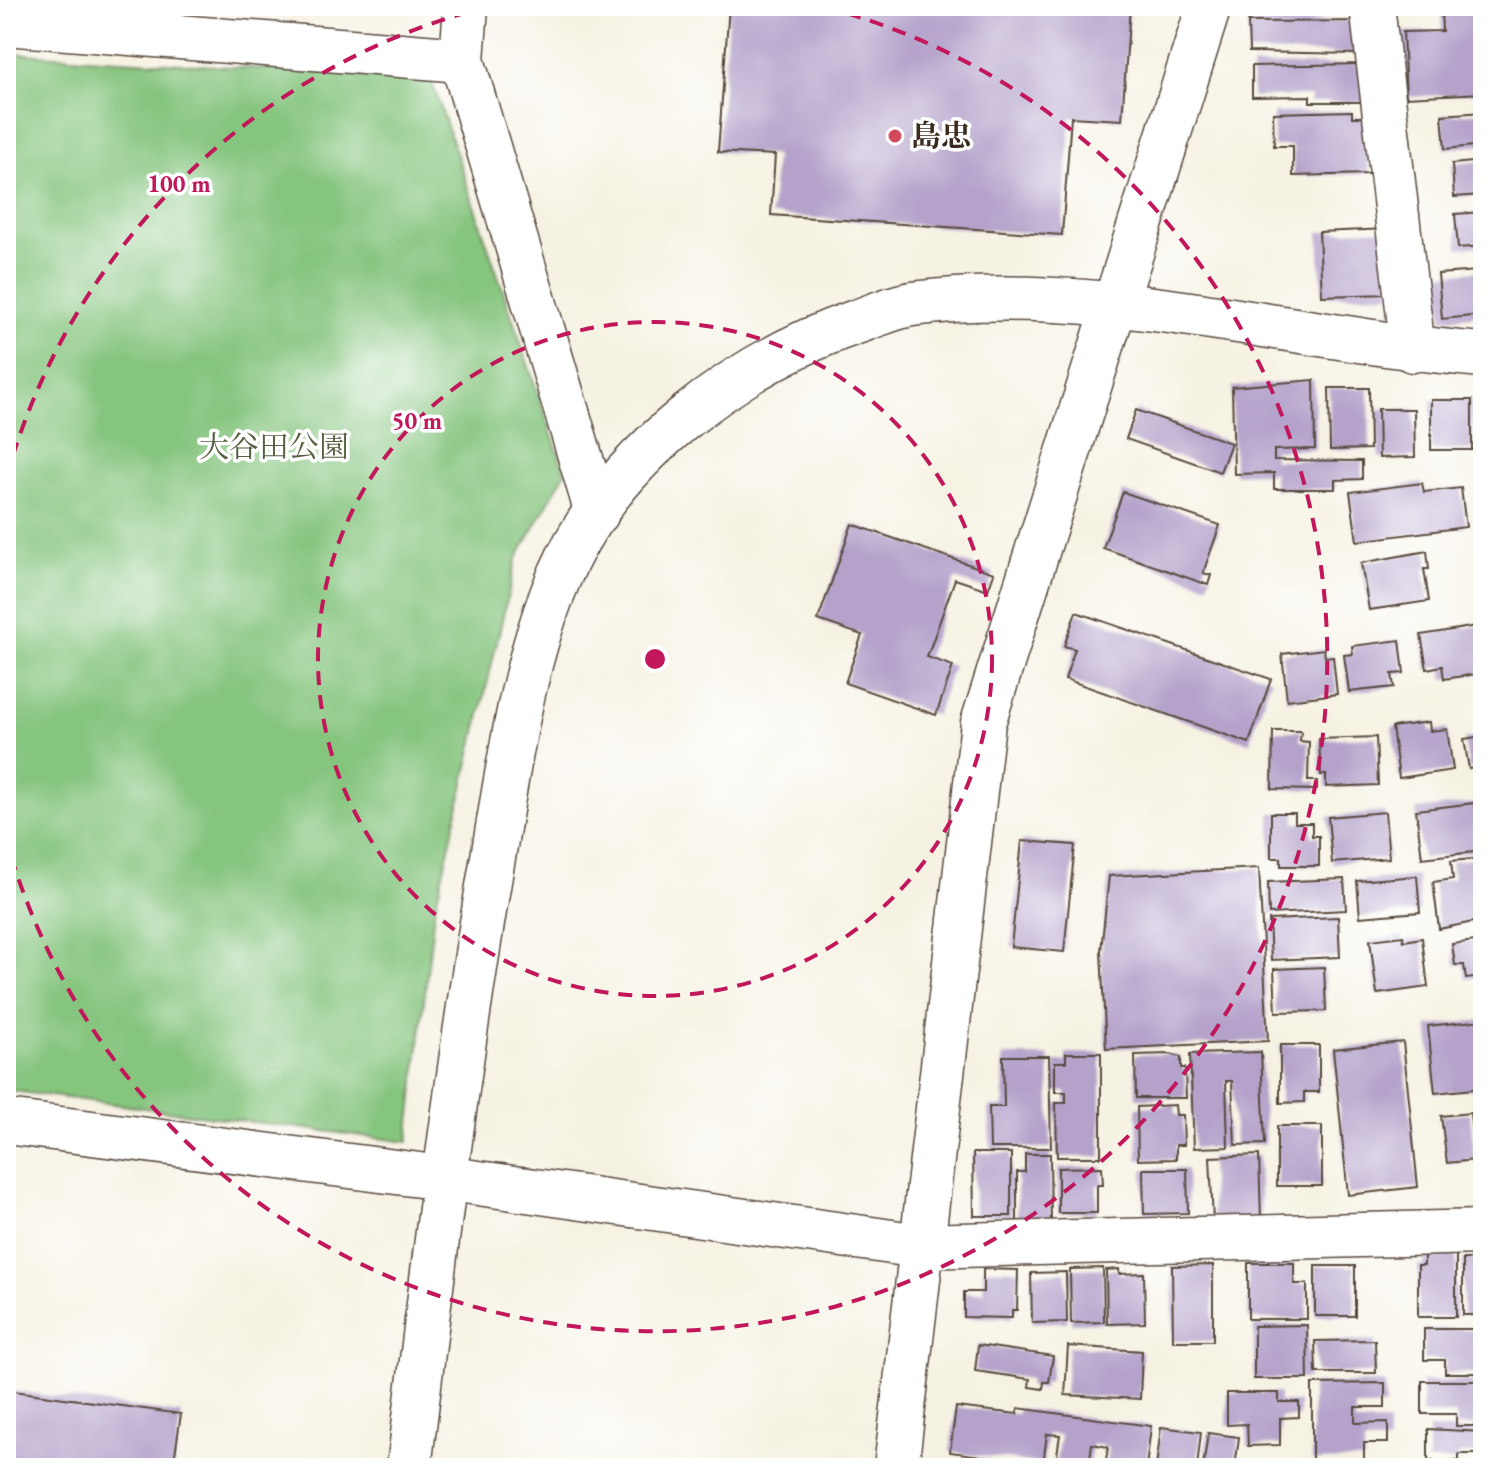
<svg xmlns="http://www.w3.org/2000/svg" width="1489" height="1474" font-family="'EB Garamond','Noto Serif JP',serif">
	<rect width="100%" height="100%" fill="#fff"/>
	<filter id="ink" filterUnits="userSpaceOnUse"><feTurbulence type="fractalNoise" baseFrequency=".0125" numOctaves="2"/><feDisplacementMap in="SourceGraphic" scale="16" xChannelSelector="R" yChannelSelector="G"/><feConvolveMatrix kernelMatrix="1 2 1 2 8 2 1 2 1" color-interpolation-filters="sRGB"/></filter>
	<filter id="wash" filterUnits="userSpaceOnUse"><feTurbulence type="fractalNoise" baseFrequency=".006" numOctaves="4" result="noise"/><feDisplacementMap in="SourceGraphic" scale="32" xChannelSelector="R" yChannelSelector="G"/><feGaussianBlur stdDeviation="1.8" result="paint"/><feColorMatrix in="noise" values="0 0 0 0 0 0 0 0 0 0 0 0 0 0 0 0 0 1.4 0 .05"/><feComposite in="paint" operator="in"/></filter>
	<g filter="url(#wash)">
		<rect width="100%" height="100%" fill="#f6f2e3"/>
		<!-- green -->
		<path fill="#85c57e" stroke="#60784e" stroke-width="2" d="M6 53 431 79 565 473 516 560 434 912 408 1142 6 1090Z"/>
		<g id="blocks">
			<!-- building -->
			<g fill="#b4a2ca">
				<path d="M729 6H1130L1122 120 1071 117 1062 235 771 215 775 155 718 152Z"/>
				<path d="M1255 6H1329V14L1256 15Z"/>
				<path d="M1441 6H1483V93L1406 97 1403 32 1442 31Z"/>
				<path d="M1360 21V54L1249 52 1248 22Z"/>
				<path d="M1367 64 1368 102H1310V96L1252 97V66Z"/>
				<path d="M1352 111V117H1368L1369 174 1293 176V146H1274L1273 113Z"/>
				<path d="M1483 112V145L1445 149 1442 115Z"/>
				<path d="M1483 161V195L1454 197 1452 164Z"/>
				<path d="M1483 212V246L1458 248 1455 214Z"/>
				<path d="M1388 229 1390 294 1322 296 1319 232Z"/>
				<path d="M1478 271 1482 315 1442 319 1438 274Z"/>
				<path d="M1314 380 1315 449 1274 450V460L1362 461V479L1335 480V489H1274V473L1234 474 1232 387Z"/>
				<path d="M1329 388H1369L1370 449 1330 450Z"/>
				<rect x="1431" y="400" width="41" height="50"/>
				<path d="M1378 409H1414L1415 457 1379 458Z"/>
				<path d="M1136 410 1231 443 1220 472 1126 439Z"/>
				<path d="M1422 483 1424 492 1461 488 1466 527 1357 541 1350 492Z"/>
				<path d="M1123 492 1220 525 1203 573 1211 575 1208 585 1103 548Z"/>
				<path d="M852 524 994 573 988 590 955 579 927 657 953 666 936 715 845 683 862 635 818 620Z"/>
				<path d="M1427 551 1429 569H1424L1429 601 1369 610 1361 563Z"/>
				<path d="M1076 612 1271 679 1249 743 1065 679 1075 649 1064 646Z"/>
				<path d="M1483 625V673L1444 679 1442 666 1427 669 1421 635Z"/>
				<path d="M1400 640 1404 673 1392 674 1394 687 1349 692 1344 655 1353 654 1352 646Z"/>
				<path d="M1324 649 1325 657 1333 656 1337 694 1287 700 1282 654Z"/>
				<path d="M1429 722 1430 731 1447 729 1453 770 1399 778 1392 727Z"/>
				<path d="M1273 731H1301L1300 741 1309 742 1308 781H1317V790L1272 789Z"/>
				<path d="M1483 736V767L1469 769 1464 739Z"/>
				<path d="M1376 737 1378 785 1326 787V775H1321L1319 739Z"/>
				<path d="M1483 802V851L1422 858 1416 810Z"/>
				<path d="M1385 812 1389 858 1332 863 1328 817Z"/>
				<path d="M1271 813H1295V823H1312V836H1319V866H1281V858H1271Z"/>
				<path d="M1022 841 1075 845 1064 952 1011 947Z"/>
				<path d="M1483 858V920L1439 929 1433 882 1453 879 1451 861Z"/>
				<path d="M1259 868 1268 1041 1106 1049 1101 951 1109 876Z"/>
				<path d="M1417 876 1420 912 1360 917 1357 881Z"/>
				<path d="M1344 879 1346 910 1269 914 1268 882Z"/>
				<path d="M1338 917 1340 957 1271 960 1269 920Z"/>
				<path d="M1403 936 1404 941 1422 938 1428 987 1377 994 1370 940Z"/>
				<path d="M1483 940V977L1466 979 1464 965H1455L1452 944Z"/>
				<path d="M1324 967 1326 1011 1276 1012 1274 969Z"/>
				<path d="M1483 1020V1088L1435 1093 1428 1026Z"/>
				<path d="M1403 1042 1418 1187 1348 1195 1333 1049Z"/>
				<path d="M1280 1045H1319V1092H1304V1102L1280 1103Z"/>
				<path d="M1261 1052 1265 1144 1235 1145 1232 1081H1226L1228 1147 1194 1148 1190 1054Z"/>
				<path d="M1066 1053H1101V1157H1057L1056 1103H1066V1092H1055V1062H1066Z"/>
				<path d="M1170 1054 1181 1057V1068H1185L1186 1098H1136L1135 1055Z"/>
				<path d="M1003 1056H1049L1051 1148H990L989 1107H1004Z"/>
				<path d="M1175 1105 1176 1115H1183L1184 1145H1176V1159L1138 1160 1137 1107Z"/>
				<path d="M1470 1113 1475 1160 1447 1163 1441 1116Z"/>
				<rect x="1277" y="1126" width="45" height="60"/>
				<path d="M973 1153H1011V1216H974Z"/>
				<path d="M1025 1154H1050L1051 1226H1017V1172H1025Z"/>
				<path d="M1259 1155 1261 1220 1213 1222 1210 1157Z"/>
				<path d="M1102 1167 1103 1185H1097V1213H1058V1168Z"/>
				<path d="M1143 1169H1187L1188 1213 1144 1214Z"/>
				<path d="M1424 1253H1456V1317H1418V1265H1424Z"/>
				<rect x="1463" y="1259" width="20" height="56"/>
				<path d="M1248 1263H1294V1284H1307V1319H1248Z"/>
				<path d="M1213 1265V1341H1173L1172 1266Z"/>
				<rect x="1315" y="1266" width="40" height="50"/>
				<path d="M1103 1268 1104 1322 1071 1323 1070 1269Z"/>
				<path d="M983 1269 1018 1270 1017 1310H1012V1318L964 1317V1292H983Z"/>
				<path d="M1119 1269V1274L1144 1273 1145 1323 1107 1324 1106 1270Z"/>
				<path d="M1066 1272 1067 1322 1032 1323 1031 1273Z"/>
				<path d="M1307 1325 1308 1379H1254V1326Z"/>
				<path d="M1424 1329H1483V1373H1445V1360H1424Z"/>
				<path d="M1375 1340 1376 1373H1316L1315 1341Z"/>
				<path d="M978 1345 1053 1356 1049 1382H1044L1043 1389 1029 1387 1030 1379 975 1371Z"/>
				<path d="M1068 1346 1142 1351 1140 1399 1065 1395Z"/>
				<path d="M1422 1381H1483V1414H1477V1426H1456V1414H1422Z"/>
				<path d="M1385 1383V1407H1355V1423L1388 1422V1443H1364V1460L1312 1461V1384Z"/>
				<path d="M6 1390 181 1414 173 1468H6Z"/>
				<path d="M1227 1393H1279V1402H1299V1417L1280 1418V1445L1248 1446 1247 1424 1227 1425Z"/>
				<path d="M956 1407 1017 1414 1018 1408 1151 1426 1146 1468H1105L1108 1447 1092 1444 1089 1465 1056 1461 1060 1435 1047 1434 1043 1464 950 1452Z"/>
				<path d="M1161 1427 1201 1432 1197 1468H1156Z"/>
				<path d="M1428 1429 1483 1432V1454H1459V1461H1428Z"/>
				<path d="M1208 1433 1239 1437 1235 1468H1203Z"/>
			</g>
		</g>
	</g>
	<g filter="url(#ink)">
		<use href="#blocks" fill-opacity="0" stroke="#57483c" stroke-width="2"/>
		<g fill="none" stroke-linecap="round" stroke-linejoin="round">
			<defs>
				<g id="minor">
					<path d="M466 6 462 60 597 513"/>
					<path d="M1372 6 1413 350"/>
					<path d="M6 23 462 60"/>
					<path d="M6 1122 443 1178 920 1246 1483 1232"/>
					<path d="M409 1468C433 1268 457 1068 491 869 508 772 521 666 560 575 612 456 737 363 856 322 874 316 893 307 912 304 1096 280 1297 340 1483 355"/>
					<path d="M896 1468 983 723 1209 6"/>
				</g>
			</defs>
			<!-- minor casing -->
			<use href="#minor" stroke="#57483c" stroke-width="47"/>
			<!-- minor -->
			<use href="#minor" stroke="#fff" stroke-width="44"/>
		</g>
	</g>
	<!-- distance rings -->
	<g fill="none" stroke="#c2185b" stroke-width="4" stroke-dasharray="14 10">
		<circle cx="655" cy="659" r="337"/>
		<path d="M6 479A673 673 0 0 1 486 7M824 7A673 673 0 1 1 6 839"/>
	</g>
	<!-- markers -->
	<circle fill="#d1495b" stroke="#fff" stroke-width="3" cx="895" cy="136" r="8"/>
	<g text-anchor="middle" stroke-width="7" stroke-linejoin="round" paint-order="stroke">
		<!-- poi labels -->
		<g font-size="30" font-weight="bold" fill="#3b2a1e" stroke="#fff" text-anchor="start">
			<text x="911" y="146">島忠</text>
		</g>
		<!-- park labels -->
		<g font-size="30" fill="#556040" stroke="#fff">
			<text x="274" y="457">大谷田公園</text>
		</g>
	</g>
	<circle cx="655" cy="659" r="12" fill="#c2185b" stroke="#fff" stroke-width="4"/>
	<g font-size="24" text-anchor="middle" font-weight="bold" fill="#c2185b" stroke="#fff" stroke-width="7" stroke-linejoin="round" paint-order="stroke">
		<text x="179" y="192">100 m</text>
		<text x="417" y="429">50 m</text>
	</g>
	<!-- margin -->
	<rect width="1489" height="1474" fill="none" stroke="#fff" stroke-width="32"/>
</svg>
